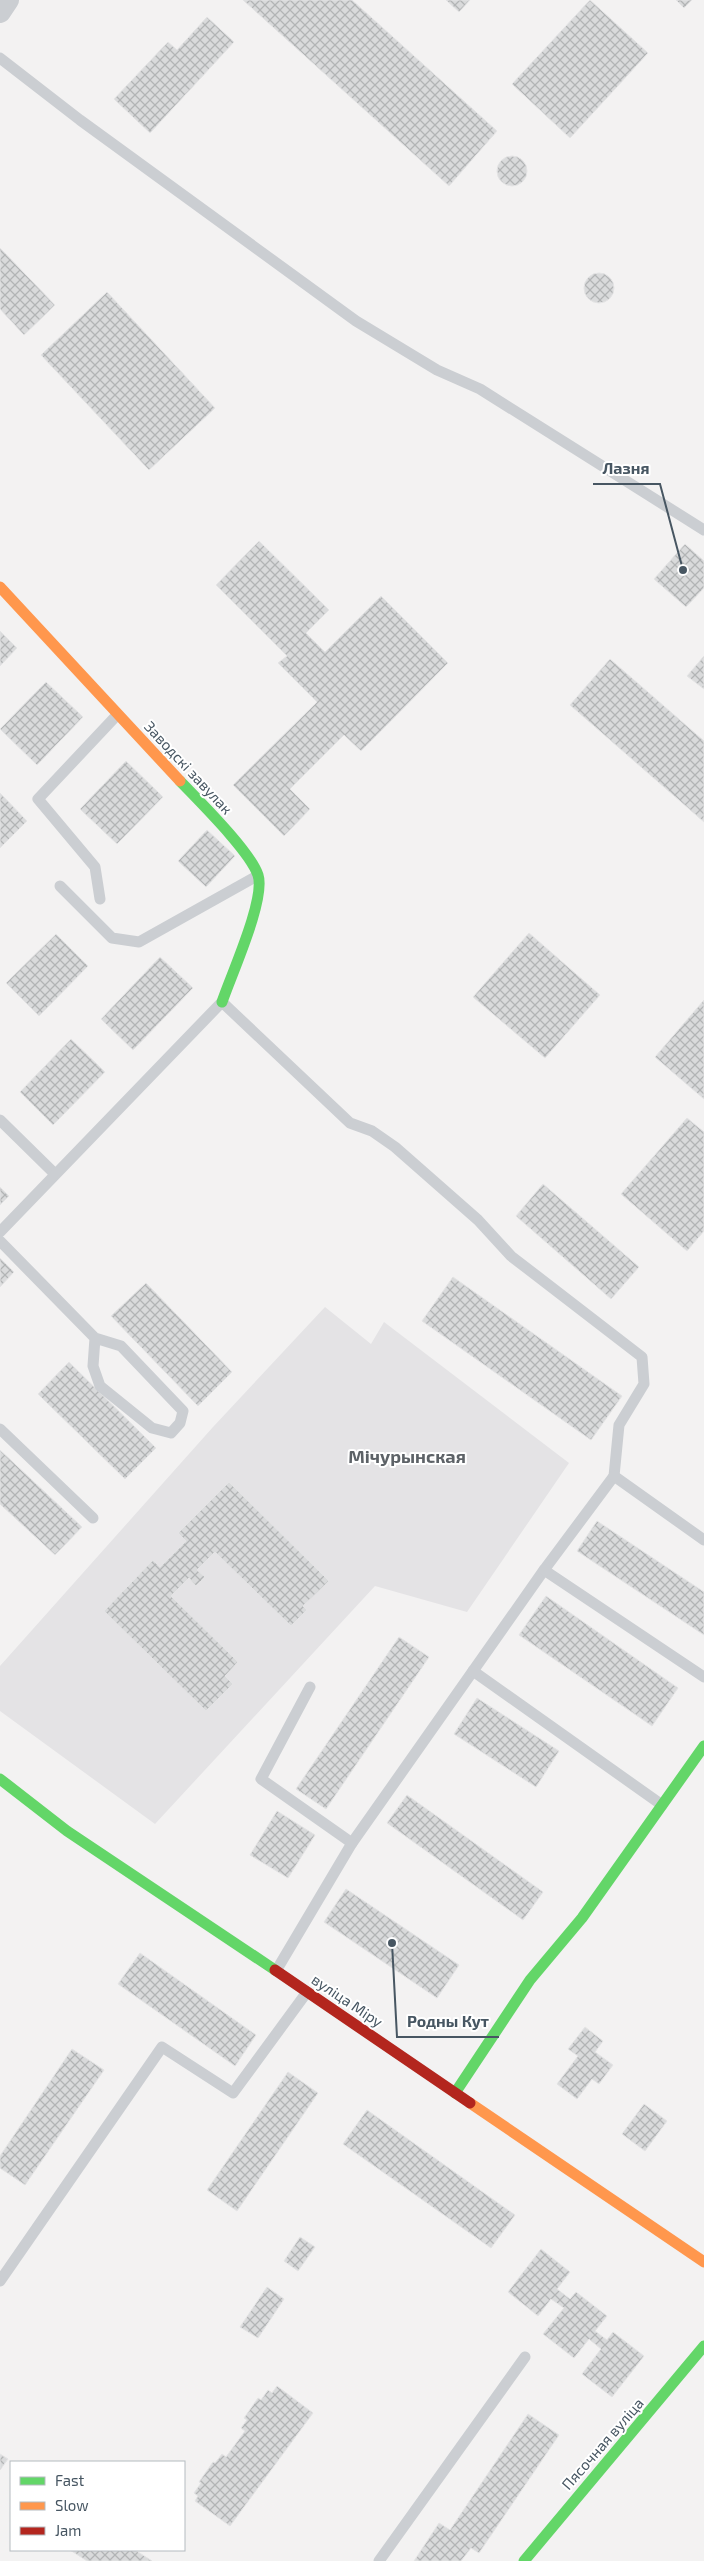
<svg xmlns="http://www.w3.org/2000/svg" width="704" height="2561" font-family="'Exo 2',sans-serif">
	<defs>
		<pattern id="building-cross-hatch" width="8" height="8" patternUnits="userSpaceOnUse" patternTransform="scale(1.25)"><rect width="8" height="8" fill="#d9dadb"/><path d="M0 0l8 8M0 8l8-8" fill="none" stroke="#b2b4b5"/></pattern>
	</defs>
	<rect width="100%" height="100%" fill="#f3f2f2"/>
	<!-- education -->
	<path fill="#e4e3e5" d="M325 1307 371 1344 384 1322 569 1463 467 1612 375 1586 155 1824 0 1711V1666L213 1427Z"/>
	<!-- building -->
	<g fill="url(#building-cross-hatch)" stroke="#e4e4e5">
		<path d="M243 0H352L497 131 449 186Z"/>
		<path d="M446 0H470L459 12Z"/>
		<path d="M590 0 648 53 570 138 512 84Z"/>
		<path d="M676 0H692L684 8Z"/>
		<path d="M207 17 234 42 150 133 114 99 168 42 177 50Z"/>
		<circle cx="512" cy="171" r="15"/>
		<path d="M0 248 55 305 24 335 0 309Z"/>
		<circle cx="599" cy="288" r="15"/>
		<path d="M107 292 215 408 149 470 41 355Z"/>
		<path d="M259 541 329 610 306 633 325 652 381 596 448 663 361 751 344 735 290 789 310 809 284 836 233 785 317 702 278 663 287 656 216 585Z"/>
		<path d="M685 544 704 561V588L686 607 654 579Z"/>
		<path d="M0 631 17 648 0 666Z"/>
		<path d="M704 656V689L687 676Z"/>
		<path d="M610 659 704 741V822L570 705Z"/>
		<path d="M46 682 83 717 37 765 0 729Z"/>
		<path d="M126 761 163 797 117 844 80 809Z"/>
		<path d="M0 793 27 821 0 848Z"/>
		<path d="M207 830 235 856 206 887 178 861Z"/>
		<path d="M529 933 600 995 545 1058 473 997Z"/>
		<path d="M56 934 88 966 39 1016 6 983Z"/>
		<path d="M160 957 193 988 133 1050 101 1019Z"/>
		<path d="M704 1000V1099L655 1057Z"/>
		<path d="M71 1039 105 1072 53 1125 20 1092Z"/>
		<path d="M687 1118 704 1132V1231L687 1251 621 1194Z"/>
		<path d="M543 1184 639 1267 611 1299 516 1216Z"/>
		<path d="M0 1187 9 1196 0 1205Z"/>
		<path d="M0 1258 14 1272 0 1287Z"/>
		<path d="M453 1277 622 1396 591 1440 422 1321Z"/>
		<path d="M146 1283 232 1372 198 1406 111 1316Z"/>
		<path d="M69 1362 156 1448 125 1479 38 1394Z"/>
		<path d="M0 1450 82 1527 55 1555 0 1504Z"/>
		<path d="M229 1482 329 1581 303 1606 307 1610 291 1626 215 1552 197 1570 205 1577 196 1586 189 1578 171 1596 238 1662 225 1676 233 1684 206 1711 104 1611 153 1560 160 1567 186 1541 178 1533Z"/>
		<path d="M597 1521 704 1592V1635L577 1551Z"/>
		<path d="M546 1596 678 1688 652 1726 519 1635Z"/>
		<path d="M399 1637 429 1657 326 1809 296 1789Z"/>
		<path d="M477 1698 559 1751 536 1787 454 1734Z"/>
		<path d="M407 1795 543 1892 523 1920 387 1823Z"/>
		<path d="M277 1811 315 1835 288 1878 250 1855Z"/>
		<path d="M346 1889 459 1965 437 1998 324 1922Z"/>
		<path d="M140 1953 256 2035 235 2066 118 1984Z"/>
		<path d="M585 2027 603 2041 595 2052 613 2065 599 2084 592 2079 577 2099 557 2084 578 2056 568 2049Z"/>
		<path d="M72 2049 104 2070 25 2185 0 2168V2156Z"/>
		<path d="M288 2072 318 2093 237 2211 207 2190Z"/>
		<path d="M644 2104 667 2121 645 2151 622 2134Z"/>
		<path d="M367 2110 515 2215 491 2248 343 2144Z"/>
		<path d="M300 2237 315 2247 298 2271 284 2261Z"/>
		<path d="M541 2249 570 2272 557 2289 570 2299 576 2292 607 2316 595 2331 607 2340 613 2332 644 2356 612 2397 582 2374 601 2349 589 2339 574 2358 543 2334 564 2308 551 2299 538 2316 508 2292Z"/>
		<path d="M267 2287 284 2299 258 2338 240 2327Z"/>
		<path d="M277 2386 313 2413 230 2526 195 2501 198 2496 194 2493 201 2483 199 2482 213 2462 215 2463 222 2454 226 2457 245 2431 241 2428 247 2420 244 2418 258 2398 261 2400 268 2390 272 2393Z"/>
		<path d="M528 2414 559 2435 479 2553 471 2548 461 2561H414L439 2523 450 2530Z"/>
		<path d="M0 2454 8 2459 0 2470Z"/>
		<path d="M70 2550H135L152 2561H87Z"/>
	</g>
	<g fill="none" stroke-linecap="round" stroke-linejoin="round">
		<!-- lane -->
		<g stroke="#cbced2" stroke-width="11">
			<path d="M0 58 80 120 356 321 437 370 480 389 704 530"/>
			<path d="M60 886 112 938 139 942 257 876"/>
			<path d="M100 899 95 867 38 799 117 715"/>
			<path d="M0 1120 55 1174"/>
			<path d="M0 1232 222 1002 350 1123 372 1131 395 1147 478 1220 511 1256 642 1357 644 1384 619 1425 614 1476 544 1570 352 1843 276 1971"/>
			<path d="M0 1241 95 1338 121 1346 183 1411 180 1423 171 1433 152 1428 100 1386 93 1366 95 1338"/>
			<path d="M0 1429 93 1518"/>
			<path d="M614 1476 704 1540"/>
			<path d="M544 1570 704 1677"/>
			<path d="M473 1671 662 1805"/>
			<path d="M310 1687 261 1779 352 1843"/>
			<path d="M0 2281 162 2047 233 2093 307 1992"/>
			<path d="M379 2561 525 2357"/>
		</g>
		<!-- street -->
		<path stroke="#cbced2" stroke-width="22" d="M0 12 8 0"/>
		<!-- fast -->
		<g stroke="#63d668" stroke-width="11">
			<path d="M180 781C199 801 250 851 258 875 266 899 231 975 222 1002"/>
			<path d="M0 1779 67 1831 275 1970"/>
			<path d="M455 2093 530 1980 582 1918 704 1746"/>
			<path d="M524 2561 704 2346"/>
		</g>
		<!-- slow -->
		<g stroke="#ff974d" stroke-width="11">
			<path d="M0 587 180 781"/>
			<path d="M470 2103 704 2262"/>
		</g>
		<!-- jam -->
		<path stroke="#b3261e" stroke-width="11" d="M275 1970 470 2103"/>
	</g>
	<g text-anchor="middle" stroke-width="4" stroke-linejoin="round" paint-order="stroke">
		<!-- street labels -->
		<g font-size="15" fill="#475662" stroke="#fff">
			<text transform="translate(188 768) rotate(47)" y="5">Заводскі завулак</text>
			<text transform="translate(347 2001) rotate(34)" y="5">вуліца Міру</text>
			<text transform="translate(603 2444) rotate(-49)" y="5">Пясочная вуліца</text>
		</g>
		<!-- quarter labels -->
		<g font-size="18" font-weight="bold" fill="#5d6267" stroke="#fff">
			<text x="407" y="1463">Мічурынская</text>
		</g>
	</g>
	<!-- callouts -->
	<path fill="none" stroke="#475662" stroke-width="2" d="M683 570L660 484H593M392 1943L397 2037H499"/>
	<g fill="#475662" stroke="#fff" stroke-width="2">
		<circle cx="683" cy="570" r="5"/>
		<circle cx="392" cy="1943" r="5"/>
	</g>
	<g font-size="16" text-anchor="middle" font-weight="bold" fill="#475662" stroke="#fff" stroke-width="4" stroke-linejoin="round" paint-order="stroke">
		<text x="626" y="474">Лазня</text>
		<text x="448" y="2027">Родны Кут</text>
	</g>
	<!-- legend -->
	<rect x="10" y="2461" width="175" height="90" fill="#ffffff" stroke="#b5bbc0"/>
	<rect x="20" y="2477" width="25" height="8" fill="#63d668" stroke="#b5bbc0"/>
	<text x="55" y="2486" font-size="15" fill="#475662">Fast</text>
	<rect x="20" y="2502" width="25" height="8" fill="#ff974d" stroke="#b5bbc0"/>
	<text x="55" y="2511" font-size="15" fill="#475662">Slow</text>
	<rect x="20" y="2527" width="25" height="8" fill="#b3261e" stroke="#b5bbc0"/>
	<text x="55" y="2536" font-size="15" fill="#475662">Jam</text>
</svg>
